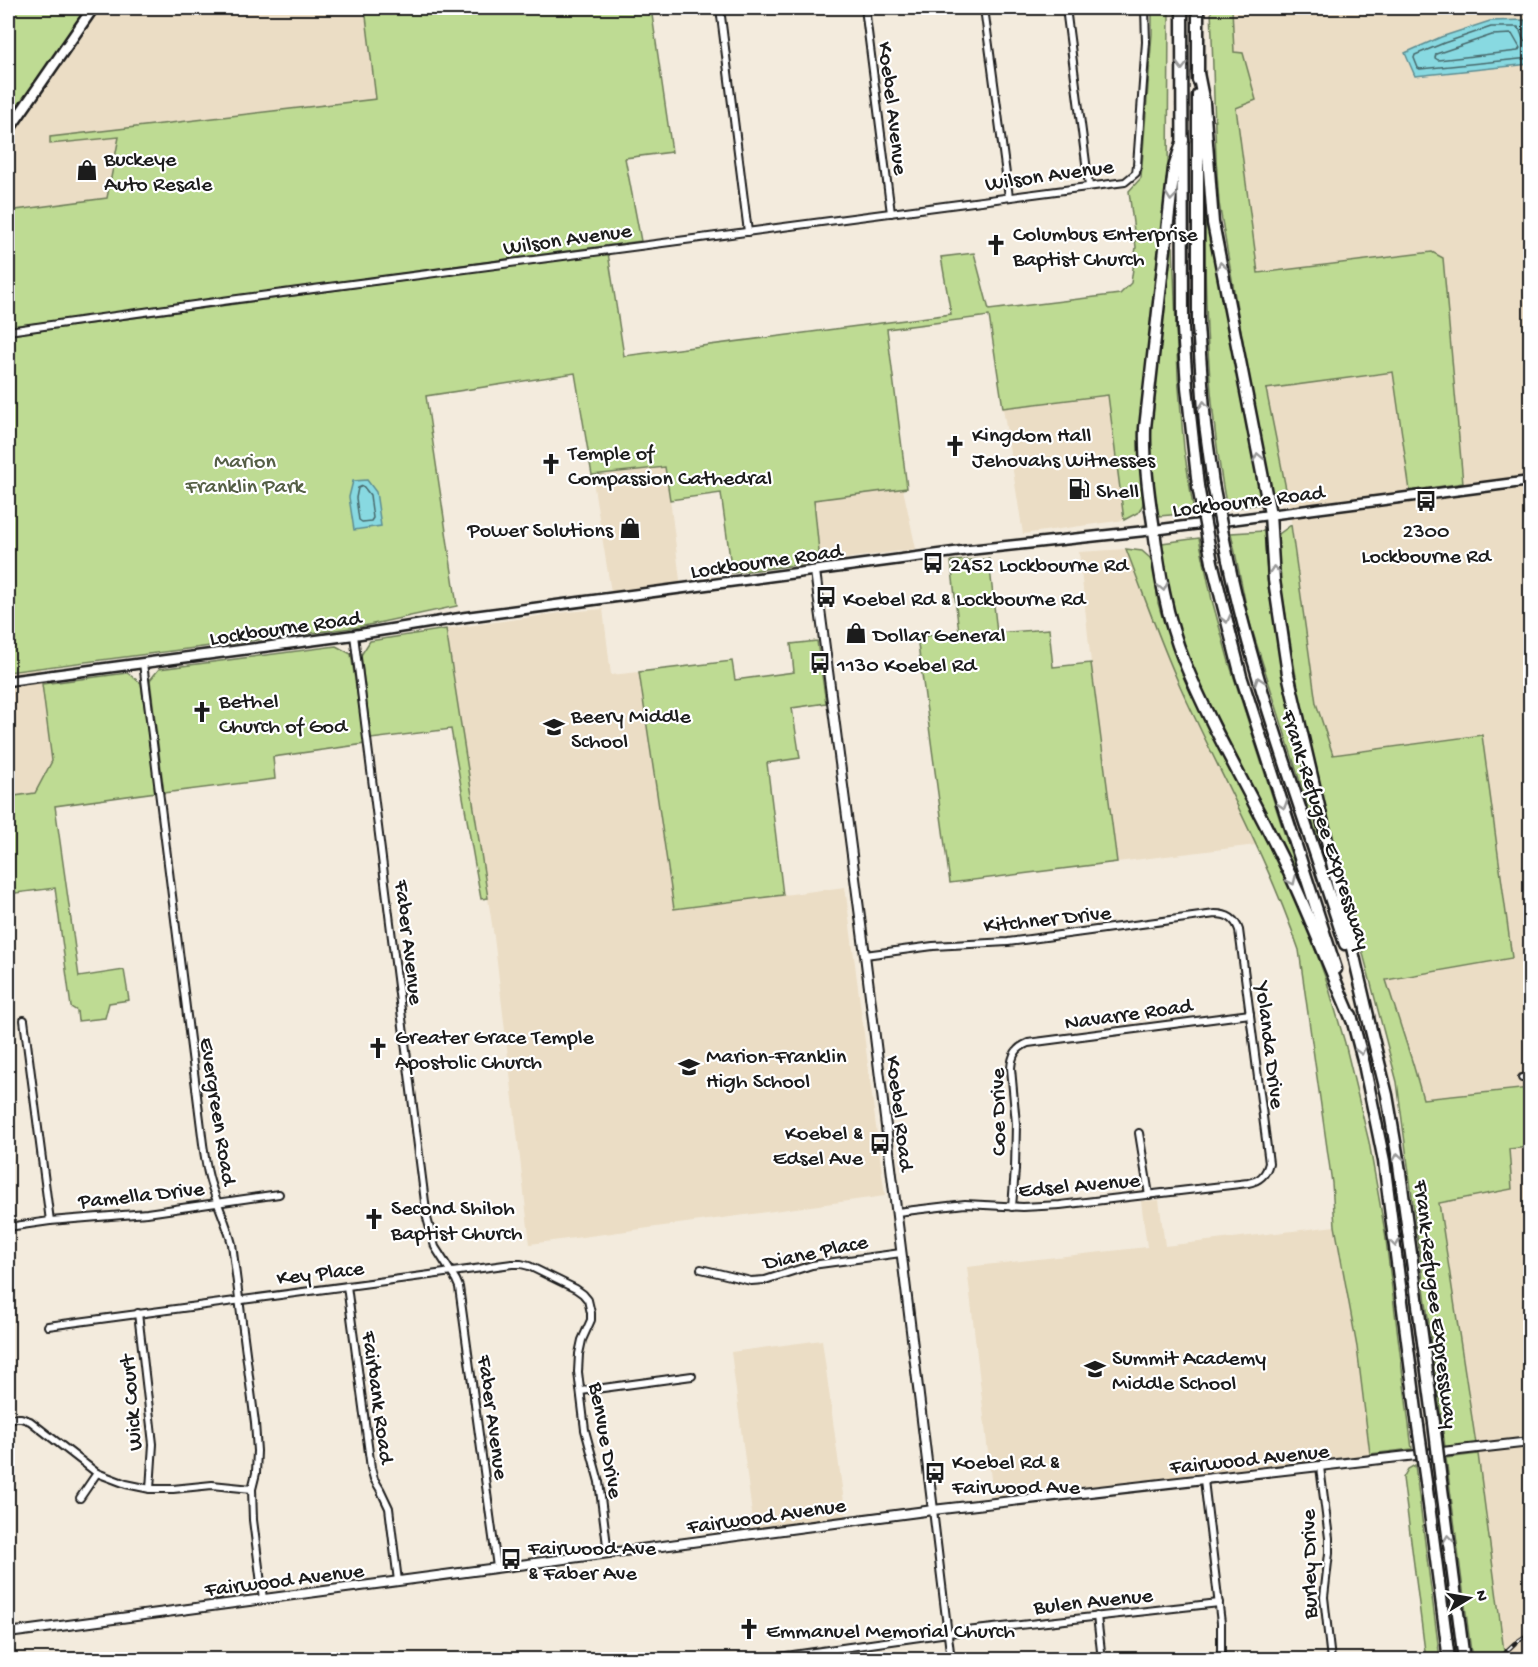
<svg xmlns="http://www.w3.org/2000/svg" width="1538" height="1667" font-family="'Gochi Hand',sans-serif">
	<rect width="100%" height="100%" fill="#f3ebdd"/>
	<filter id="ink" filterUnits="userSpaceOnUse"><feTurbulence type="fractalNoise" baseFrequency=".0167" numOctaves="2"/><feDisplacementMap in="SourceGraphic" scale="12" xChannelSelector="R" yChannelSelector="G"/><feConvolveMatrix kernelMatrix="1 2 1 2 8 2 1 2 1" color-interpolation-filters="sRGB"/></filter>
	<g filter="url(#ink)">
		<!-- built -->
		<g fill="#ebddc5">
			<path d="M86 8H365L376 99 50 137V144L120 136 107 198 8 211V122Z"/>
			<path d="M1232 8H1530V1088L1423 1099 1413 1064 1386 980 1512 958 1482 735 1333 755 1316 703 1288 499 1266 389 1393 372 1410 491 1443 258 1432 252 1258 273 1236 108 1256 100 1234 53Z"/>
			<path d="M1108 395 1124 520 1023 534 1003 408Z"/>
			<path d="M666 466 681 588 612 598 592 475Z"/>
			<path d="M903 489 916 549 820 562 814 500Z"/>
			<path d="M1126 549 1179 684 1256 845 1117 862 1091 663 1079 552Z"/>
			<path d="M603 609 611 675 639 672 675 909 845 887 885 1196 530 1244 494 937 446 629 567 612Z"/>
			<path d="M40 667 52 761 35 793 8 797V672Z"/>
			<path d="M1530 1147V1659H1505L1476 1444 1439 1202 1511 1189 1509 1149Z"/>
			<path d="M1159 1200 1165 1246 1335 1226 1357 1347 1370 1454 1225 1472 993 1497 967 1267 1147 1247 1141 1201Z"/>
			<path d="M822 1340 846 1517 754 1529 731 1352Z"/>
		</g>
		<!-- green -->
		<g fill="#bedb93" stroke="#6d7c58" stroke-width="1.5">
			<path d="M8 8H86L8 122Z"/>
			<path d="M365 8H651L672 152 625 158 641 241 8 327V211L107 198 119 137 50 144V137L376 99Z"/>
			<path d="M1152 8H1169L1168 182 1140 421 1139 450 1143 488V504L1139 512 1124 520 1108 395 1003 408 989 316 887 329 907 488 814 500 820 562 732 573 721 493 670 500 665 467 592 475 575 373 426 396 457 606 359 627 8 672V335L608 253 624 356 951 314 941 257 974 253 989 310 1120 294 1131 283 1136 247 1129 191 1141 178 1152 34Z"/>
			<path d="M1211 8H1232L1234 52 1243 53 1256 100 1236 108 1258 273 1432 252 1443 258 1463 483 1410 491 1393 372 1266 389 1288 499 1273 493 1267 483 1219 203 1216 158Z"/>
			<path d="M1207 191 1263 497 1261 504 1227 509C1207 404 1204 299 1205 193Z"/>
			<path d="M1171 246 1173 247 1178 376 1184 449 1194 513 1159 516C1153 502 1152 482 1152 467 1148 393 1162 319 1171 246Z"/>
			<path d="M1291 525 1316 703 1333 755 1482 735 1512 958 1386 980 1413 1064 1423 1099 1530 1088V1147L1509 1149 1512 1189 1439 1203 1476 1444 1445 1447 1397 1082 1333 840 1303 719 1282 592 1277 549 1279 534Z"/>
			<path d="M1264 531 1268 586 1277 637 1321 838 1318 839 1249 620 1231 533Z"/>
			<path d="M1199 538 1212 600 1229 662 1297 873 1295 874 1201 686 1183 642 1173 610 1160 552 1162 543Z"/>
			<path d="M1126 549 1142 551 1150 558 1154 564 1158 603 1164 623 1192 695 1299 905 1327 982 1345 1043 1369 1142 1385 1232 1412 1449 1370 1454 1357 1347 1335 1226 1332 1183 1299 950C1268 859 1220 774 1180 686 1160 642 1144 595 1126 549Z"/>
			<path d="M989 559 997 633 1049 629 1053 667 1091 663 1117 862 950 883 917 637 959 632 951 561Z"/>
			<path d="M446 629 488 898 481 899 451 729 371 739 361 655 370 641Z"/>
			<path d="M817 641 826 703 792 708 800 758 767 763 783 895 674 909 639 672 732 661 735 680 794 672 791 644Z"/>
			<path d="M336 646 351 654 365 744 273 757 275 779 164 793 150 680 159 669Z"/>
			<path d="M127 673 141 683 156 792 55 806 79 977 124 970 129 1000 109 1003 105 1018 78 1021 77 1011 71 1007 55 888 8 894V797L35 793 52 761 42 684Z"/>
			<path d="M1478 1454 1505 1659H1472L1446 1458Z"/>
			<path d="M1415 1465 1440 1659H1426L1403 1478 1408 1469Z"/>
		</g>
		<!-- water -->
		<g fill="#88d9e1" stroke="#5d8d92" stroke-width="1.5">
			<path d="M1525 20 1530 53V64L1415 76 1405 53 1441 37 1490 21Z"/>
			<path d="M367 480 376 492 381 526 354 530 349 497 353 481Z"/>
		</g>
		<g fill="none" stroke-linecap="round" stroke-linejoin="round">
			<!-- shore -->
			<g stroke="#47686b" stroke-width="1.5">
				<path d="M1512 34 1520 48 1518 51 1438 60 1435 58 1436 54 1492 35Z"/>
				<path d="M1530 42C1520 42 1523 33 1518 27H1491L1444 43 1415 55 1414 58 1418 68 1420 69 1530 58"/>
				<path d="M363 486 370 495 373 518 371 521 362 522 359 520 356 498 358 488Z"/>
			</g>
			<defs>
				<g id="minor">
					<path d="M720 8 748 232"/>
					<path d="M865 8 891 213"/>
					<path d="M984 8 1009 197"/>
					<path d="M1066 8 1089 186"/>
					<path d="M8 331 230 300 1125 182 1136 173 1137 165 1146 42 1145 8"/>
					<path d="M354 635 427 1218 435 1247 456 1280 459 1287 497 1567"/>
					<path d="M143 663 203 1144C205 1159 207 1175 213 1190 219 1208 227 1225 232 1244L255 1423 257 1451 256 1473 252 1489 253 1520 263 1599"/>
					<path d="M865 955 933 946 1008 942 1215 914C1227 914 1235 918 1239 930L1269 1163C1266 1175 1260 1181 1248 1183L1060 1205 1023 1207 965 1204 897 1212"/>
					<path d="M24 1020 50 1221"/>
					<path d="M1522 1078 1530 1077"/>
					<path d="M1139 1133 1149 1195"/>
					<path d="M1012 1207 1015 1169 1016 1124 1011 1068C1012 1055 1016 1048 1028 1043L1250 1014"/>
					<path d="M8 1227 50 1221 147 1213 279 1194"/>
					<path d="M701 1269 751 1281 765 1280 812 1265 901 1253"/>
					<path d="M347 1286 371 1468 374 1479 380 1489 389 1508 398 1581"/>
					<path d="M138 1313 153 1444 150 1489"/>
					<path d="M48 1326 512 1264H521L529 1266 576 1289 583 1294 588 1300 591 1313V1320L582 1340 579 1354 578 1372 585 1430 599 1482 608 1553"/>
					<path d="M581 1391 692 1376"/>
					<path d="M8 1418H21L30 1421 97 1473 126 1484 150 1489H173L212 1485 252 1489"/>
					<path d="M1320 1467 1329 1538V1553L1324 1597 1331 1660"/>
					<path d="M1204 1480 1221 1623V1660"/>
					<path d="M80 1498 97 1473"/>
					<path d="M933 1510 951 1660"/>
					<path d="M1097 1616 1102 1660"/>
					<path d="M758 1660 948 1633 1219 1603"/>
				</g>
				<g id="tertiary">
					<path d="M815 571 865 955 933 1510"/>
					<path d="M8 1633 933 1510 1530 1442"/>
				</g>
				<path id="secondary" d="M8 681 354 635 466 617 969 550 1154 530 1530 481"/>
				<path id="primary" d="M8 131 93 8"/>
				<g id="motorway">
					<path d="M1182 8 1183 329 1187 387 1198 486"/>
					<path d="M1198 73 1204 103 1213 223 1270 514 1274 580 1288 674 1368 1016"/>
					<path d="M1198 80V8"/>
					<path d="M1198 95V326L1205 424 1213 484"/>
					<path d="M1183 140 1174 168 1145 428C1144 460 1148 492 1153 523 1159 570 1166 617 1184 661 1215 737 1259 807 1293 881 1314 927 1332 974 1352 1020"/>
					<path d="M1228 560C1256 691 1305 817 1345 944"/>
					<path d="M1212 562 1241 676 1336 969"/>
					<path d="M1366 1010 1387 1095 1399 1165 1434 1423"/>
					<path d="M1351 1015 1364 1064 1384 1161 1418 1426"/>
					<path d="M1441 1481 1464 1660"/>
					<path d="M1426 1482 1449 1660"/>
				</g>
			</defs>
			<!-- minor casing -->
			<use href="#minor" stroke="#1c1c1c" stroke-width="10"/>
			<!-- tertiary casing -->
			<use href="#tertiary" stroke="#1c1c1c" stroke-width="12"/>
			<!-- secondary casing -->
			<use href="#secondary" stroke="#1c1c1c" stroke-width="13"/>
			<!-- primary casing -->
			<use href="#primary" stroke="#1c1c1c" stroke-width="14"/>
			<!-- motorway casing -->
			<use href="#motorway" stroke="#1c1c1c" stroke-width="15"/>
			<!-- minor -->
			<use href="#minor" stroke="#fff" stroke-width="6"/>
			<!-- tertiary -->
			<use href="#tertiary" stroke="#fff" stroke-width="8"/>
			<!-- secondary -->
			<use href="#secondary" stroke="#fff" stroke-width="8"/>
			<!-- primary -->
			<use href="#primary" stroke="#fff" stroke-width="9"/>
			<!-- motorway -->
			<use href="#motorway" stroke="#fff" stroke-width="10"/>
			<defs>
				<path id="rail" d="M1497 1660 1515 1643 1530 1633"/>
			</defs>
			<!-- rail casing -->
			<use href="#rail" stroke="#1c1c1c" stroke-width="4.5"/>
			<!-- rail -->
			<use href="#rail" stroke="#fff" stroke-width="2" stroke-dasharray="7" stroke-linecap="butt"/>
			<defs>
				<g id="motorway-bridge">
					<path d="M1213 484 1228 560"/>
					<path d="M1198 486 1212 562"/>
					<path d="M1434 1423 1441 1481"/>
					<path d="M1418 1426 1426 1482"/>
				</g>
			</defs>
			<!-- motorway-bridge casing -->
			<use href="#motorway-bridge" stroke="#1c1c1c" stroke-width="15" stroke-linecap="butt"/>
			<!-- motorway-bridge -->
			<use href="#motorway-bridge" stroke="#fff" stroke-width="10"/>
		</g>
		<!-- one-way arrows -->
		<defs><path id="oneway-chevron" d="M-2-3.5L2.5 0L-2 3.5" fill="none" stroke-width="1.6" stroke-linecap="round" stroke-linejoin="round" transform="scale(1.5)"/></defs>
		<g stroke="#999">
			<use href="#oneway-chevron" transform="translate(1182 66) rotate(90)"/>
			<use href="#oneway-chevron" transform="translate(1171 197) rotate(96)"/>
			<use href="#oneway-chevron" transform="translate(1221 266) rotate(-100)"/>
			<use href="#oneway-chevron" transform="translate(1204 405) rotate(-95)"/>
			<use href="#oneway-chevron" transform="translate(1258 457) rotate(-102)"/>
			<use href="#oneway-chevron" transform="translate(1274 570) rotate(-95)"/>
			<use href="#oneway-chevron" transform="translate(1163 587) rotate(78)"/>
			<use href="#oneway-chevron" transform="translate(1226 619) rotate(76)"/>
			<use href="#oneway-chevron" transform="translate(1259 681) rotate(-108)"/>
			<use href="#oneway-chevron" transform="translate(1283 805) rotate(72)"/>
			<use href="#oneway-chevron" transform="translate(1292 881) rotate(65)"/>
			<use href="#oneway-chevron" transform="translate(1361 1051) rotate(74)"/>
			<use href="#oneway-chevron" transform="translate(1398 1157) rotate(-99)"/>
			<use href="#oneway-chevron" transform="translate(1395 1243) rotate(82)"/>
			<use href="#oneway-chevron" transform="translate(1448 1539) rotate(-97)"/>
		</g>
	</g>
	<!-- icons -->
	<defs>
		<symbol id="shop-bare" viewBox="-9 -9 18 18"><path d="M-5-2.5h2.3a2.7 3.5 0 0 1 5.4 0H5L5.5 6h-11ZM-1.5-2.5h3a1.5 2.3 0 0 0-3 0Z" fill="#1c1c1c" stroke="#fff" stroke-width="2.5" paint-order="stroke"/></symbol>
		<symbol id="church-bare" viewBox="-9 -9 18 18"><path d="M-1.2-6h2.4v3.5h3.3v2.4h-3.3V6h-2.4V-.1h-3.3v-2.4h3.3Z" fill="#1c1c1c" stroke="#fff" stroke-width="2.5" paint-order="stroke"/></symbol>
		<symbol id="fuel-bare" viewBox="-9 -9 18 18"><path d="M-5.5-6h7V0h2V4h1.3V-2.5L3-4.5l.8-.8L6-3V5H2.5V1h-1V6h-7ZM-4.2-4.7v3.2H.2V-4.7Z" fill="#1c1c1c" stroke="#fff" stroke-width="2.5" paint-order="stroke"/></symbol>
		<symbol id="bus-bare" viewBox="-9 -9 18 18"><path d="M-5-6H5V4H4V6H2V4H-2V6H-4V4H-5ZM-3.5-4V0h7V-4ZM-3.5 1.2v1.5H-2V1.2ZM2 1.2v1.5H3.5V1.2Z" fill="#1c1c1c" stroke="#fff" stroke-width="2.5" paint-order="stroke"/></symbol>
		<symbol id="school-bare" viewBox="-9 -9 18 18"><path d="M0-5L7-2L0 1L-7-2ZM-4 1L0 2.5L4 1V4Q0 6-4 4Z" fill="#1c1c1c" stroke="#fff" stroke-width="2.5" paint-order="stroke"/></symbol>
	</defs>
	<g fill-rule="evenodd">
		<use href="#shop-bare" x="72" y="155" width="30" height="30"/>
		<use href="#church-bare" x="981" y="230" width="30" height="30"/>
		<use href="#church-bare" x="940" y="431" width="30" height="30"/>
		<use href="#church-bare" x="536" y="449" width="30" height="30"/>
		<use href="#fuel-bare" x="1064" y="474" width="30" height="30"/>
		<use href="#bus-bare" x="1411" y="486" width="30" height="30"/>
		<use href="#shop-bare" x="615" y="513" width="30" height="30"/>
		<use href="#bus-bare" x="918" y="548" width="30" height="30"/>
		<use href="#bus-bare" x="811" y="582" width="30" height="30"/>
		<use href="#shop-bare" x="841" y="618" width="30" height="30"/>
		<use href="#bus-bare" x="805" y="648" width="30" height="30"/>
		<use href="#church-bare" x="187" y="697" width="30" height="30"/>
		<use href="#school-bare" x="539" y="712" width="30" height="30"/>
		<use href="#church-bare" x="363" y="1033" width="30" height="30"/>
		<use href="#school-bare" x="674" y="1052" width="30" height="30"/>
		<use href="#bus-bare" x="865" y="1129" width="30" height="30"/>
		<use href="#church-bare" x="359" y="1204" width="30" height="30"/>
		<use href="#school-bare" x="1080" y="1354" width="30" height="30"/>
		<use href="#bus-bare" x="920" y="1458" width="30" height="30"/>
		<use href="#bus-bare" x="496" y="1544" width="30" height="30"/>
		<use href="#church-bare" x="734" y="1614" width="30" height="30"/>
	</g>
	<g text-anchor="middle" stroke-width="4.5" stroke-linejoin="round" paint-order="stroke">
		<!-- street labels -->
		<g font-size="22" fill="#1c1c1c" stroke="#fff">
			<text transform="translate(895 108) rotate(83)" y="8">Koebel Avenue</text>
			<text transform="translate(1049 173) rotate(-8)" y="8">Wilson Avenue</text>
			<text transform="translate(567 237) rotate(-8)" y="8">Wilson Avenue</text>
			<text transform="translate(1248 499) rotate(-7)" y="8">Lockbourne Road</text>
			<text transform="translate(766 559) rotate(-8)" y="8">Lockbourne Road</text>
			<text transform="translate(285 626) rotate(-8)" y="8">Lockbourne Road</text>
			<text transform="translate(1328 829) rotate(72)" y="8">Frank-Refugee Expressway</text>
			<text transform="translate(1047 917) rotate(-6)" y="8">Kitchner Drive</text>
			<text transform="translate(411 942) rotate(83)" y="8">Faber Avenue</text>
			<text transform="translate(1128 1012) rotate(-8)" y="8">Navarre Road</text>
			<text transform="translate(1272 1045) rotate(83)" y="8">Yolanda Drive</text>
			<text transform="translate(220 1111) rotate(81)" y="8">Evergreen Road</text>
			<text transform="translate(996 1112) rotate(-91)" y="8">Coe Drive</text>
			<text transform="translate(902 1113) rotate(83)" y="8">Koebel Road</text>
			<text transform="translate(1079 1183) rotate(-5)" y="8">Edsel Avenue</text>
			<text transform="translate(141 1193) rotate(-6)" y="8">Pamella Drive</text>
			<text transform="translate(815 1250) rotate(-12)" y="8">Diane Place</text>
			<text transform="translate(320 1271) rotate(-7)" y="8">Key Place</text>
			<text transform="translate(1438 1304) rotate(83)" y="8">Frank-Refugee Expressway</text>
			<text transform="translate(380 1397) rotate(82)" y="8">Fairbank Road</text>
			<text transform="translate(129 1403) rotate(-95)" y="8">Wick Court</text>
			<text transform="translate(495 1417) rotate(82)" y="8">Faber Avenue</text>
			<text transform="translate(608 1440) rotate(80)" y="8">Benvue Drive</text>
			<text transform="translate(1249 1457) rotate(-6)" y="8">Fairwood Avenue</text>
			<text transform="translate(766 1514) rotate(-8)" y="8">Fairwood Avenue</text>
			<text transform="translate(1307 1564) rotate(-91)" y="8">Burley Drive</text>
			<text transform="translate(284 1578) rotate(-7)" y="8">Fairwood Avenue</text>
			<text transform="translate(1093 1599) rotate(-6)" y="8">Bulen Avenue</text>
		</g>
		<!-- poi labels -->
		<g font-size="22" fill="#1c1c1c" stroke="#fff" text-anchor="start">
			<text x="104" y="165">Buckeye<tspan x="104" dy="25">Auto Resale</tspan></text>
			<text x="1013" y="240">Columbus Enterprise<tspan x="1013" dy="25">Baptist Church</tspan></text>
			<text x="972" y="441">Kingdom Hall<tspan x="972" dy="25">Jehovahs Witnesses</tspan></text>
			<text x="568" y="459">Temple of<tspan x="568" dy="25">Compassion Cathedral</tspan></text>
			<text x="1096" y="497">Shell</text>
			<text x="613" y="536" text-anchor="end">Power Solutions</text>
			<text x="1426" y="537" text-anchor="middle">2300<tspan x="1426" dy="25">Lockbourne Rd</tspan></text>
			<text x="950" y="571">2452 Lockbourne Rd</text>
			<text x="843" y="605">Koebel Rd &amp; Lockbourne Rd</text>
			<text x="873" y="641">Dollar General</text>
			<text x="837" y="671">1130 Koebel Rd</text>
			<text x="219" y="707">Bethel<tspan x="219" dy="25">Church of God</tspan></text>
			<text x="571" y="722">Beery Middle<tspan x="571" dy="25">School</tspan></text>
			<text x="395" y="1043">Greater Grace Temple<tspan x="395" dy="25">Apostolic Church</tspan></text>
			<text x="706" y="1062">Marion-Franklin<tspan x="706" dy="25">High School</tspan></text>
			<text x="863" y="1139" text-anchor="end">Koebel &amp;<tspan x="863" dy="25">Edsel Ave</tspan></text>
			<text x="391" y="1214">Second Shiloh<tspan x="391" dy="25">Baptist Church</tspan></text>
			<text x="1112" y="1364">Summit Academy<tspan x="1112" dy="25">Middle School</tspan></text>
			<text x="952" y="1468">Koebel Rd &amp;<tspan x="952" dy="25">Fairwood Ave</tspan></text>
			<text x="528" y="1554">Fairwood Ave<tspan x="528" dy="25">&amp; Faber Ave</tspan></text>
			<text x="766" y="1637">Emmanuel Memorial Church</text>
		</g>
		<!-- park labels -->
		<g font-size="22" fill="#555f46" stroke="#fff">
			<text x="245" y="467">Marion<tspan x="245" dy="25">Franklin Park</tspan></text>
		</g>
	</g>
	<!-- margin -->
	<rect width="1538" height="1667" fill="none" stroke="#fff" stroke-width="30"/>
	<rect x="15" y="15" width="1508" height="1637" fill="none" stroke="#1c1c1c" stroke-width="2" filter="url(#ink)"/>
	<!-- north arrow -->
	<g transform="translate(1469 1598) rotate(79)" stroke="#ffffff" stroke-width="4.5" paint-order="stroke">
	<path d="M0-4.5L10 22L0 15L-10 22Z" fill="#1c1c1c"/>
	<text y="-9" font-size="16" font-weight="bold" text-anchor="middle" fill="#1c1c1c">N</text>
	</g>
</svg>
